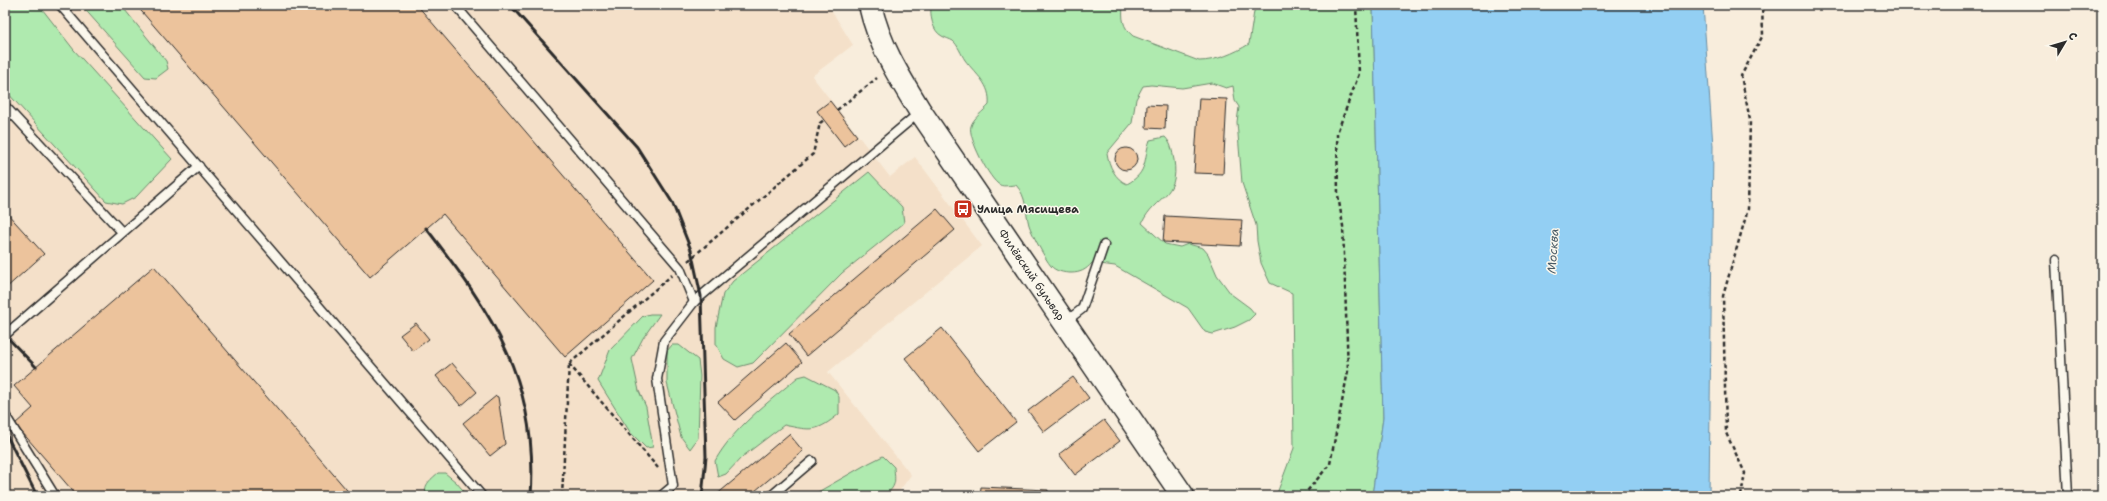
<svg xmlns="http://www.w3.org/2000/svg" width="2107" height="501" font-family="'Shantell Sans',sans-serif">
	<rect width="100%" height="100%" fill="#f8eddc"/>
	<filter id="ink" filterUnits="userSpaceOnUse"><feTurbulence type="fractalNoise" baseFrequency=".025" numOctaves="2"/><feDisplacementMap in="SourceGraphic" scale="8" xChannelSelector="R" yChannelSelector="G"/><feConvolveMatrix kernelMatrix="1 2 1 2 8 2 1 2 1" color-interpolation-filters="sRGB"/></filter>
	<g filter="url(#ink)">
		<!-- built -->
		<g fill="#f4e0c9">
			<path d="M5 5H828L853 45 812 76 890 177 915 157 982 246 828 372 911 475 900 490 890 496H5Z"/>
			<path d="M2102 494V496H1828Z"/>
		</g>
		<!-- green -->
		<g fill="#afeaaf" stroke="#6d8a6d">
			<path d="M5 5H39L74 50 172 159 136 197 122 204 106 201 5 90Z"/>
			<path d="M81 5H121L166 61 168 69 156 78 145 77Z"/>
			<path d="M931 5H1123C1122 18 1122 27 1133 36L1199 61C1216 61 1235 53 1249 44L1255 5H1373L1383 418 1372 496H1276L1294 448 1292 293 1270 283 1261 263 1257 241 1256 225 1242 183 1237 122 1239 107 1235 101 1233 86 1226 88 1212 83 1182 88 1151 85 1143 86 1136 99 1132 123 1107 153C1109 166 1115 179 1127 184 1149 172 1143 159 1150 140L1165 137C1172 144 1172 151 1174 160 1180 198 1155 195 1142 223L1165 244 1180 247 1188 244 1203 248 1208 254 1217 275 1231 294 1250 308 1255 314 1249 320 1235 327 1213 334 1205 332 1188 308 1115 266 1092 263C1086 270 1080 273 1071 273 1064 273 1055 271 1051 266 1045 259 1032 234 1029 225 1025 210 1027 197 1016 185 1011 185 1004 187 1000 185 990 181 967 136 971 126 973 118 984 111 989 105 991 84 976 75 965 60 961 54 958 45 953 41 950 39 945 38 942 36 932 31 930 15 931 5Z"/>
			<path d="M869 172 902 207 904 223 842 273 753 363 738 367 724 359 716 344V327L723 294 733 281Z"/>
			<path d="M650 314H660L643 338 632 359 639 391 646 407 653 447 646 448 630 432 598 381 610 350 643 316Z"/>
			<path d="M672 345H679L698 360 700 376 698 438 690 449 681 437 667 383V351Z"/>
			<path d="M806 375 835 390 839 397V414C817 432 812 431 784 425L742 457 726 474 718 477 715 461C733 428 769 402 798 377Z"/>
			<path d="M883 456 894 467C895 482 897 486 884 496H811L867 464Z"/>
			<path d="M438 473H445L456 482 468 496H427C422 486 430 480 438 473Z"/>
		</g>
		<!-- water -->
		<path fill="#93cff3" stroke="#698da3" d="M1373 5H1703L1713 146 1709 496H1372L1383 418Z"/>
		<!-- building -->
		<g fill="#ecc39c" stroke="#2b2b2b">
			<path d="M136 5H417L653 280 565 357 443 214 370 277Z"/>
			<path d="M1199 98 1227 99 1223 174 1194 173Z"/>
			<path d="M830 101 857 136 844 146 817 111Z"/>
			<path d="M1147 105 1166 106 1165 129 1146 128Z"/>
			<circle cx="1126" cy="159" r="11"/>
			<path d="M937 209 955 230 806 356 789 334Z"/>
			<path d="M5 211 44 254 5 289Z"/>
			<path d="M1165 216 1242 220 1240 246 1163 242Z"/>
			<path d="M154 266 352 496H77L15 424 33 408 14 386Z"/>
			<path d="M416 323 429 339 413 351 400 335Z"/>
			<path d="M942 328 1016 422 979 451 905 358Z"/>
			<path d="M786 343 802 362 735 420 718 402Z"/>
			<path d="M452 363 477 392 461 406 436 376Z"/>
			<path d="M1073 377 1089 398 1044 432 1028 411Z"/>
			<path d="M496 396 498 397 505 444 490 456 463 423Z"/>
			<path d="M1104 420 1120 441 1075 475 1059 454Z"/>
			<path d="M789 434 803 451 749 496H715Z"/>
			<path d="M981 487 1048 490V496H980Z"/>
		</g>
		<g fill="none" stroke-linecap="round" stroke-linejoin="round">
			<defs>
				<g id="lane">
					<path d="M60 5 482 496"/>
					<path d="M455 5 680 268 694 302"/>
					<path d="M5 106 122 232"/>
					<path d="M2056 260 2068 496"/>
					<path d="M1065 322 1082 309 1104 245"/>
					<path d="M5 335 199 166"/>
					<path d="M5 415 55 496"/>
					<path d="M661 496 673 486 657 379 664 341 694 302 920 112"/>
					<path d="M771 496 812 461"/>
				</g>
				<g id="secondary">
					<path id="s1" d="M870 5C879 45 899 77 920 111L1183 496"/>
				</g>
			</defs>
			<!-- lane casing -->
			<use href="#lane" stroke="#2b2b2b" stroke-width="11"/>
			<!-- secondary casing -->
			<use href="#secondary" stroke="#2b2b2b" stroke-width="25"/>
			<!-- path -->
			<g stroke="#2b2b2b" stroke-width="2.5" stroke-dasharray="4 3" stroke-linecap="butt">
				<path d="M837 110 877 78"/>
				<path d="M688 261 813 154 820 123 824 120"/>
				<path d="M569 364 658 468"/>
				<path d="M562 496 569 364 672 275"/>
				<path d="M1303 496 1330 464 1348 371 1343 226 1338 195 1337 133 1359 74 1356 5"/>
				<path d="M1741 496 1745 473 1726 433 1723 296 1748 209 1750 120 1741 76 1763 35 1762 5"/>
			</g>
			<!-- lane -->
			<use href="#lane" stroke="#fbf7ec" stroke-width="8"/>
			<!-- secondary -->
			<use href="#secondary" stroke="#fbf7ec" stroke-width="22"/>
			<!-- rail -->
			<g stroke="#2b2b2b" stroke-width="3">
				<path d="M510 5 637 147 672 202 691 250 701 296 706 457 702 496"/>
				<path d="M426 228C493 314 539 382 531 496"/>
				<path d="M5 335 36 367"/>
				<path d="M5 432 37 496"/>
			</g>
		</g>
	</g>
	<!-- icons -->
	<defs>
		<symbol id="bus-square" viewBox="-11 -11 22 22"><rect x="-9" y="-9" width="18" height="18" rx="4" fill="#c8321e" stroke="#fbf7ec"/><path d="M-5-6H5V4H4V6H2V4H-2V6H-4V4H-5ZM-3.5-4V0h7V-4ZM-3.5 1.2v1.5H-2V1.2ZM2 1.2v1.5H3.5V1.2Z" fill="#fff"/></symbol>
	</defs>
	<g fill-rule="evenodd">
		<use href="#bus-square" x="952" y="198" width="22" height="22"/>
	</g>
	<g text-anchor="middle" stroke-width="3" stroke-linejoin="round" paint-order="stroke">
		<!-- poi labels -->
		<g font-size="11" font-weight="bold" fill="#2b2b2b" stroke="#fbf7ec" text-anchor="start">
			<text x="977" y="213">Улица Мясищева</text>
		</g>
		<!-- street labels -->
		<g font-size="11" fill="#2b2b2b" stroke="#fbf7ec">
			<text dy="4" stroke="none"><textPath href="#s1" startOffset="316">Филёвский бульвар</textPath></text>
		</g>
		<!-- water labels -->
		<g font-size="12" font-style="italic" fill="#4a5c67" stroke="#fbf7ec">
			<text transform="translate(1553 251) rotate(-86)" y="4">Москва</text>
		</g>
	</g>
	<!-- margin -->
	<rect width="2107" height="501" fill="none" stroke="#fbf7ec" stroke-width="20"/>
	<rect x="10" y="10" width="2087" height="481" fill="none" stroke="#2b2b2b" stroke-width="1.5" filter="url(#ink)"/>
	<!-- north arrow -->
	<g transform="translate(2065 42) rotate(52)" stroke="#fbf7ec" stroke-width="3" paint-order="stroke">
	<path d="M0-3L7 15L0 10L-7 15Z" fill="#2b2b2b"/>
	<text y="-6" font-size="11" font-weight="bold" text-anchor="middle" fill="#2b2b2b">С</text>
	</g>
</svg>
